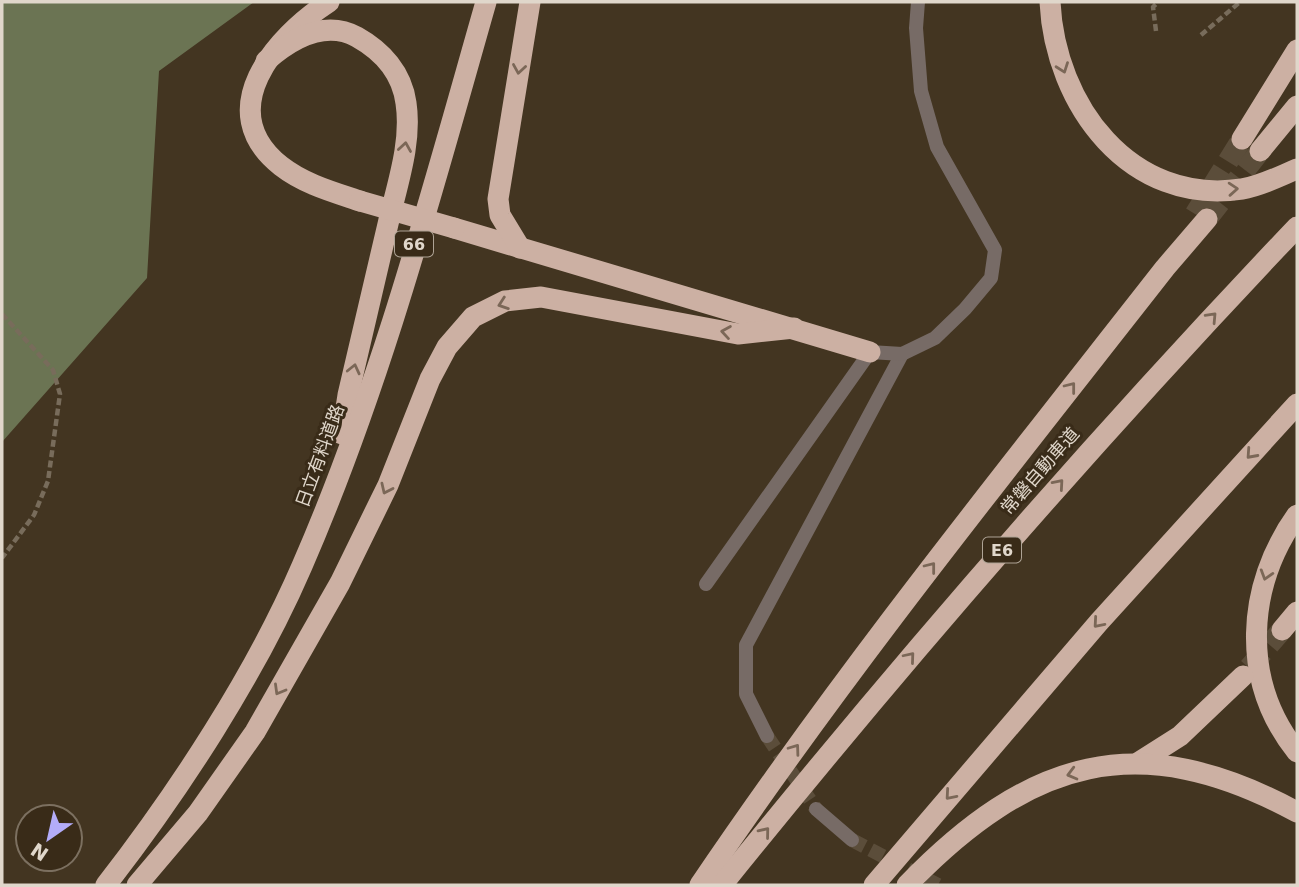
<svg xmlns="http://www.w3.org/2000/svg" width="1299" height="887" font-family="'DejaVu Sans','Noto Sans JP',sans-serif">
	<rect width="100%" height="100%" fill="#433521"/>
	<!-- forest -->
	<path fill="#6b7453" d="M2 2H254L159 71 147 278 2 442Z"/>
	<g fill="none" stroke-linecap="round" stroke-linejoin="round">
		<!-- minor-tunnel -->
		<g stroke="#5b4d3a" stroke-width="14" stroke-dasharray="14 7" stroke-linecap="butt">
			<path d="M767 736 816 809"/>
			<path d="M852 840 938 885"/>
		</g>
		<!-- motorway-tunnel -->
		<g stroke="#5b4d3a" stroke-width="21" stroke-dasharray="21 10" stroke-linecap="butt">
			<path d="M1195 214 1242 139"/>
			<path d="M1207 219 1260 151"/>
			<path d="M1249 668 1282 630"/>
		</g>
		<!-- path -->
		<g stroke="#786c5b" stroke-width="4.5" stroke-dasharray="7 3.5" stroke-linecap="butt">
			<path d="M1156 31 1153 7 1158 2"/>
			<path d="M1201 35 1240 2"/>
			<path d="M2 314 53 370 60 394 48 481 34 515 2 558"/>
		</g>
		<!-- minor -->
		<g stroke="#776b66" stroke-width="14">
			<path d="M706 584 870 352"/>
			<path d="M767 736 746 694V645L902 354"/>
			<path d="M816 809 852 840"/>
		</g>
		<!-- tertiary -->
		<path stroke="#776b66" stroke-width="14" d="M870 352 902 354 935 338 965 309 991 278 995 250 937 147 921 91 916 28 918 2"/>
		<!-- motorway -->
		<g stroke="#ccb0a3" stroke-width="21">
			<path d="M329 2C275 37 211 111 281 166 304 184 333 192 360 201"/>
			<path d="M1050 2C1055 105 1130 206 1242 189 1261 186 1280 176 1297 169"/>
			<path d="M266 61C290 40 324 19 357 37 382 51 402 73 406 103 412 143 397 185 388 224 375 281 361 338 348 395L342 434"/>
			<path d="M1242 139 1297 50"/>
			<path d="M1260 151 1297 106"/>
			<path d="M454 228 870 352"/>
			<path d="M520 248 500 215 498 199 530 2"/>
			<path d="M1297 515C1246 586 1240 681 1297 752"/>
			<path d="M1282 630 1297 612"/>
			<path d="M1139 762 1180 736 1243 676"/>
			<path d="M106 885C179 791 255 675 302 566 381 385 432 191 486 2"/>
			<path d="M137 885 198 813 255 732 340 583 388 485 430 379 447 347 473 317 505 301 541 297 738 334 794 328"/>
			<path d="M700 885C844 672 1006 471 1165 268L1207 219"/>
			<path d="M722 885C905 658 1096 438 1297 227"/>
			<path d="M874 885 1099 622 1297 404"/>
			<path d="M907 885C1029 759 1138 726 1297 812"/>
		</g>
		<!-- motorway-bridge -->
		<path stroke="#ccb0a3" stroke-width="21" d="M360 201 454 228"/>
	</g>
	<!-- one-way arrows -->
	<defs><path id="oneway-chevron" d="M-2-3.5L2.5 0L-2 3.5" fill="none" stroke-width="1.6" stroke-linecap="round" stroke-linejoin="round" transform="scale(1.75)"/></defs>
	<g stroke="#7b6757">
		<use href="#oneway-chevron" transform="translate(1063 68) rotate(70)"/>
		<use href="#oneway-chevron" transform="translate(519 69) rotate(99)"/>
		<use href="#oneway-chevron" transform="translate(405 147) rotate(-81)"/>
		<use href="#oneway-chevron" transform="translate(1233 189) rotate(-4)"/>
		<use href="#oneway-chevron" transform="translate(503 304) rotate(161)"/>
		<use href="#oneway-chevron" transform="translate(1212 317) rotate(-47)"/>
		<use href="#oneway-chevron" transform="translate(726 332) rotate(-171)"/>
		<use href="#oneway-chevron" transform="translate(354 369) rotate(-77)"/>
		<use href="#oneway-chevron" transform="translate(1071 387) rotate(-52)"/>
		<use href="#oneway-chevron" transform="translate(1251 454) rotate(132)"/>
		<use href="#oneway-chevron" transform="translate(1059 484) rotate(-49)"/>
		<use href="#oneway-chevron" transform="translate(386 489) rotate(115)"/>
		<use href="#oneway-chevron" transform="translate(931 567) rotate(-52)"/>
		<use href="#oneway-chevron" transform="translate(1266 575) rotate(107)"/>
		<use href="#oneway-chevron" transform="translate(1098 623) rotate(131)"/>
		<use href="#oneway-chevron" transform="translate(910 657) rotate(-50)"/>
		<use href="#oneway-chevron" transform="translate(279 690) rotate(120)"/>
		<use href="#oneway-chevron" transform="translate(795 749) rotate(-54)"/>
		<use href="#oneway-chevron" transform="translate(1072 774) rotate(165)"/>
		<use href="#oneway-chevron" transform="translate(950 795) rotate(131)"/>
		<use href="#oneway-chevron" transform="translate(765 832) rotate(-51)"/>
	</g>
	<g text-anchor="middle" stroke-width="6" stroke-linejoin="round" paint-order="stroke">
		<!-- shield labels -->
		<g fill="#392b18" stroke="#aea395" stroke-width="2">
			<rect x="395" y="231.5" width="38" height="25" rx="5"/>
			<rect x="983" y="537.5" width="38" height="25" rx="5"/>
		</g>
		<g font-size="16" font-weight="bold" fill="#e0d7cb">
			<text x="414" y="250">66</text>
			<text x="1002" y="556">E6</text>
		</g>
		<!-- street labels -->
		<g font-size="18" fill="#e0d7cb" stroke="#392b18">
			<text transform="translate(320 456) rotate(-70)" y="6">日立有料道路</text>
			<text transform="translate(1040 471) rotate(-49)" y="6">常磐自動車道</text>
		</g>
	</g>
	<!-- border -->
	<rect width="1299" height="887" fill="none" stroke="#e0d7cb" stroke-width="7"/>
	<!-- north arrow -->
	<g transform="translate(49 838) rotate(214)"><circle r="33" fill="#392b18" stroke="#7c7060" stroke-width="2"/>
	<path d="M0-5L12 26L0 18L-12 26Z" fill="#b3acf9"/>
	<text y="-10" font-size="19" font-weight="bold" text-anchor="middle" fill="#e0d7cb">N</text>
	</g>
</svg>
